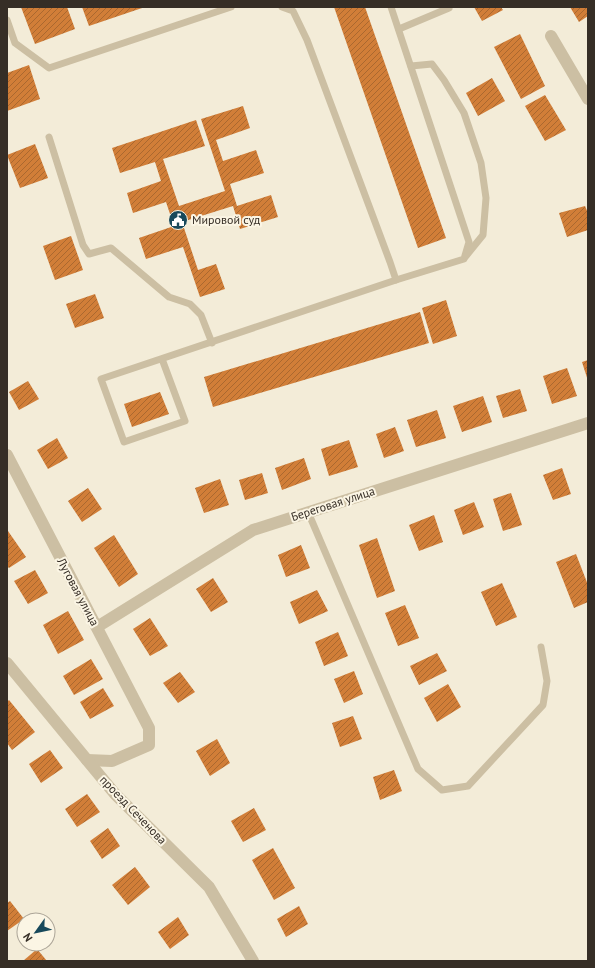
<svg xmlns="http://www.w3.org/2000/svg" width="595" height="968" font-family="'PT Sans',sans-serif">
	<defs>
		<pattern id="building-hatch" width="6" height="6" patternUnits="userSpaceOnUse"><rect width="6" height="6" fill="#d17e38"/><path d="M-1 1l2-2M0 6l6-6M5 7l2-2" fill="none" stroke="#aa682f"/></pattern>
	</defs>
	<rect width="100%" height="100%" fill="#f3ecd8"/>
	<!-- building -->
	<g fill="url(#building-hatch)">
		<path d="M21 7H67L75 29 35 44Z"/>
		<path d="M82 7H145L89 26Z"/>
		<path d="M334 7H365L446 238 418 248Z"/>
		<path d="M474 7H501L503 10 482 21Z"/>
		<path d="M570 7H588V16L579 22Z"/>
		<path d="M520 34 545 86 521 99 494 47Z"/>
		<path d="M29 65 40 99 7 111V73Z"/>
		<path d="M492 78 505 101 478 116 466 93Z"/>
		<path d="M545 95 566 130 545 141 525 106Z"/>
		<path d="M243 106 250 128 216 140 223 161 256 150 264 173 230 184 237 206 271 195 278 217 240 229 233 206 182 222 198 270 216 264 225 289 200 297 183 247 146 259 139 238 174 226 166 202 133 213 127 193 161 181 155 162 120 173 112 148 196 120 205 146 163 159 179 206 225 191 201 119Z"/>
		<path d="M35 144 48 178 20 188 7 155Z"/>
		<path d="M585 206 588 213V230L567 237 559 213Z"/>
		<path d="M71 236 83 270 55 280 43 246Z"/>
		<path d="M95 294 104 318 75 328 66 304Z"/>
		<path d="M446 300 457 336 433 344 422 308Z"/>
		<path d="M420 312 429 343 213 407 204 377Z"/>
		<path d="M588 360V381L582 362Z"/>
		<path d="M567 368 577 396 552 404 543 376Z"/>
		<path d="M28 381 39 399 19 410 9 392Z"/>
		<path d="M520 389 527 411 503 418 496 396Z"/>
		<path d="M160 392 169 414 132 427 124 404Z"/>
		<path d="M483 396 492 422 462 432 453 406Z"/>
		<path d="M437 410 446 438 416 447 407 420Z"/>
		<path d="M395 427 404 451 384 458 376 434Z"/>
		<path d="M57 438 68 458 48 469 37 450Z"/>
		<path d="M349 440 358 467 329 476 321 449Z"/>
		<path d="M304 458 311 479 282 490 275 468Z"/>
		<path d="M562 468 571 494 553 500 543 475Z"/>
		<path d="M262 473 268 493 245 500 239 480Z"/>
		<path d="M220 479 229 505 204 513 195 488Z"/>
		<path d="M88 488 102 509 82 522 68 501Z"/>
		<path d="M511 493 522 525 503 531 493 499Z"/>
		<path d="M474 502 484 527 463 535 454 510Z"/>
		<path d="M434 515 443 542 419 551 409 525Z"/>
		<path d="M7 531H8L26 557 9 568 7 566Z"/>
		<path d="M114 535 138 574 119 587 94 548Z"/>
		<path d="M377 538 395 591 377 598 359 545Z"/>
		<path d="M301 545 310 568 286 577 278 555Z"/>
		<path d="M576 554 588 585V602L574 608 556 562Z"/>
		<path d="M35 570 48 593 28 604 14 581Z"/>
		<path d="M213 578 228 602 211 612 196 589Z"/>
		<path d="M502 583 517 617 496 626 481 592Z"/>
		<path d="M317 590 328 611 299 624 290 602Z"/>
		<path d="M405 605 419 638 398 646 385 613Z"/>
		<path d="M68 611 84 640 58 654 43 625Z"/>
		<path d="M150 618 168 646 150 656 133 629Z"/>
		<path d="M338 632 348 656 324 666 315 642Z"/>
		<path d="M437 653 447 671 419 685 410 666Z"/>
		<path d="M91 659 103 679 74 695 63 676Z"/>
		<path d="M354 671 363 694 344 703 334 679Z"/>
		<path d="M180 672 195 692 178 703 163 683Z"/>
		<path d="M448 684 461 707 437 722 424 698Z"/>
		<path d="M103 688 114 706 90 719 80 702Z"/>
		<path d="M9 700 35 732 12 750 7 743V702Z"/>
		<path d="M353 716 362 739 340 747 332 723Z"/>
		<path d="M217 739 230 763 210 776 196 751Z"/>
		<path d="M50 750 63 768 41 783 29 764Z"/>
		<path d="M394 770 402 791 380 800 373 777Z"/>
		<path d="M87 794 100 812 77 827 65 809Z"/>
		<path d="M254 808 266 830 243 842 231 821Z"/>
		<path d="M108 828 120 846 102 859 90 841Z"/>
		<path d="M273 848 295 888 274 900 252 860Z"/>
		<path d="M135 867 150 887 128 905 112 885Z"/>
		<path d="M10 901 24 919 7 931V903Z"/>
		<path d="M299 906 308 924 286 937 277 919Z"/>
		<path d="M178 917 189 935 170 949 158 932Z"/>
		<path d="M37 949 47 961H23Z"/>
	</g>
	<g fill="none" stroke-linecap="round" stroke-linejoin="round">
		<!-- lane -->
		<g stroke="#ccbfa3" stroke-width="7">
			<path d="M391 7 469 242 464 259 396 280"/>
			<path d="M7 20 15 43 49 68 231 7"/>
			<path d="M399 29 449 8"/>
			<path d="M411 66 432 64 444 80 464 113 481 163 486 198 483 235 466 256"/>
			<path d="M49 137 83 245 89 254 111 248 169 297 190 304 201 315 212 343"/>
			<path d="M162 359 185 421 124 442 101 379 396 280 390 262 307 40 293 11 282 7"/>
			<path d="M308 512 418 769 442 790 468 786 543 705 547 681 541 647"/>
		</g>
		<!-- street -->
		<g stroke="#ccbfa3" stroke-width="12">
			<path d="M551 36 588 99"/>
			<path d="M7 455 149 728V745L112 761 87 760"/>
			<path d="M97 627 253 530 588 423"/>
			<path d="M7 663 115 794 209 887 253 961"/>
		</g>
	</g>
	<!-- icons -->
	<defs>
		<symbol id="civic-disc" viewBox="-11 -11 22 22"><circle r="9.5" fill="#18495b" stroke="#fbf5e4"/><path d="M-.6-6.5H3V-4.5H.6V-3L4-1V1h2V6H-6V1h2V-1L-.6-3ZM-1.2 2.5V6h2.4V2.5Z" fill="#fff"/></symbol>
	</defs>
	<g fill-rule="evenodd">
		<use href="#civic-disc" x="167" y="209" width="22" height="22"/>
	</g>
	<g text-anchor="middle" stroke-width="4" stroke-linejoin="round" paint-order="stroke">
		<!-- poi labels -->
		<g font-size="12" fill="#362e26" stroke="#fbf5e4" text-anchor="start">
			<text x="192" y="224">Мировой суд</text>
		</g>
		<!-- street labels -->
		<g font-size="12" fill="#362e26" stroke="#fbf5e4">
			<text transform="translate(333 504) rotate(-18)" y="4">Береговая улица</text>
			<text transform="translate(78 592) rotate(62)" y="4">Луговая улица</text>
			<text transform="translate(133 810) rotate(46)" y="4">проезд Сеченова</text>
		</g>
	</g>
	<!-- border -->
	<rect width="595" height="968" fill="none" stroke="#362e26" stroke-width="16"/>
	<!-- north arrow -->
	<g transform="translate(36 932) rotate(237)"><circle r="19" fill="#fbf5e4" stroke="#aca598"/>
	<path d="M0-3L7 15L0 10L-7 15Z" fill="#18495b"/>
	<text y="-6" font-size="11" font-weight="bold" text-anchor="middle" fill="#362e26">N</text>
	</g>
</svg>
